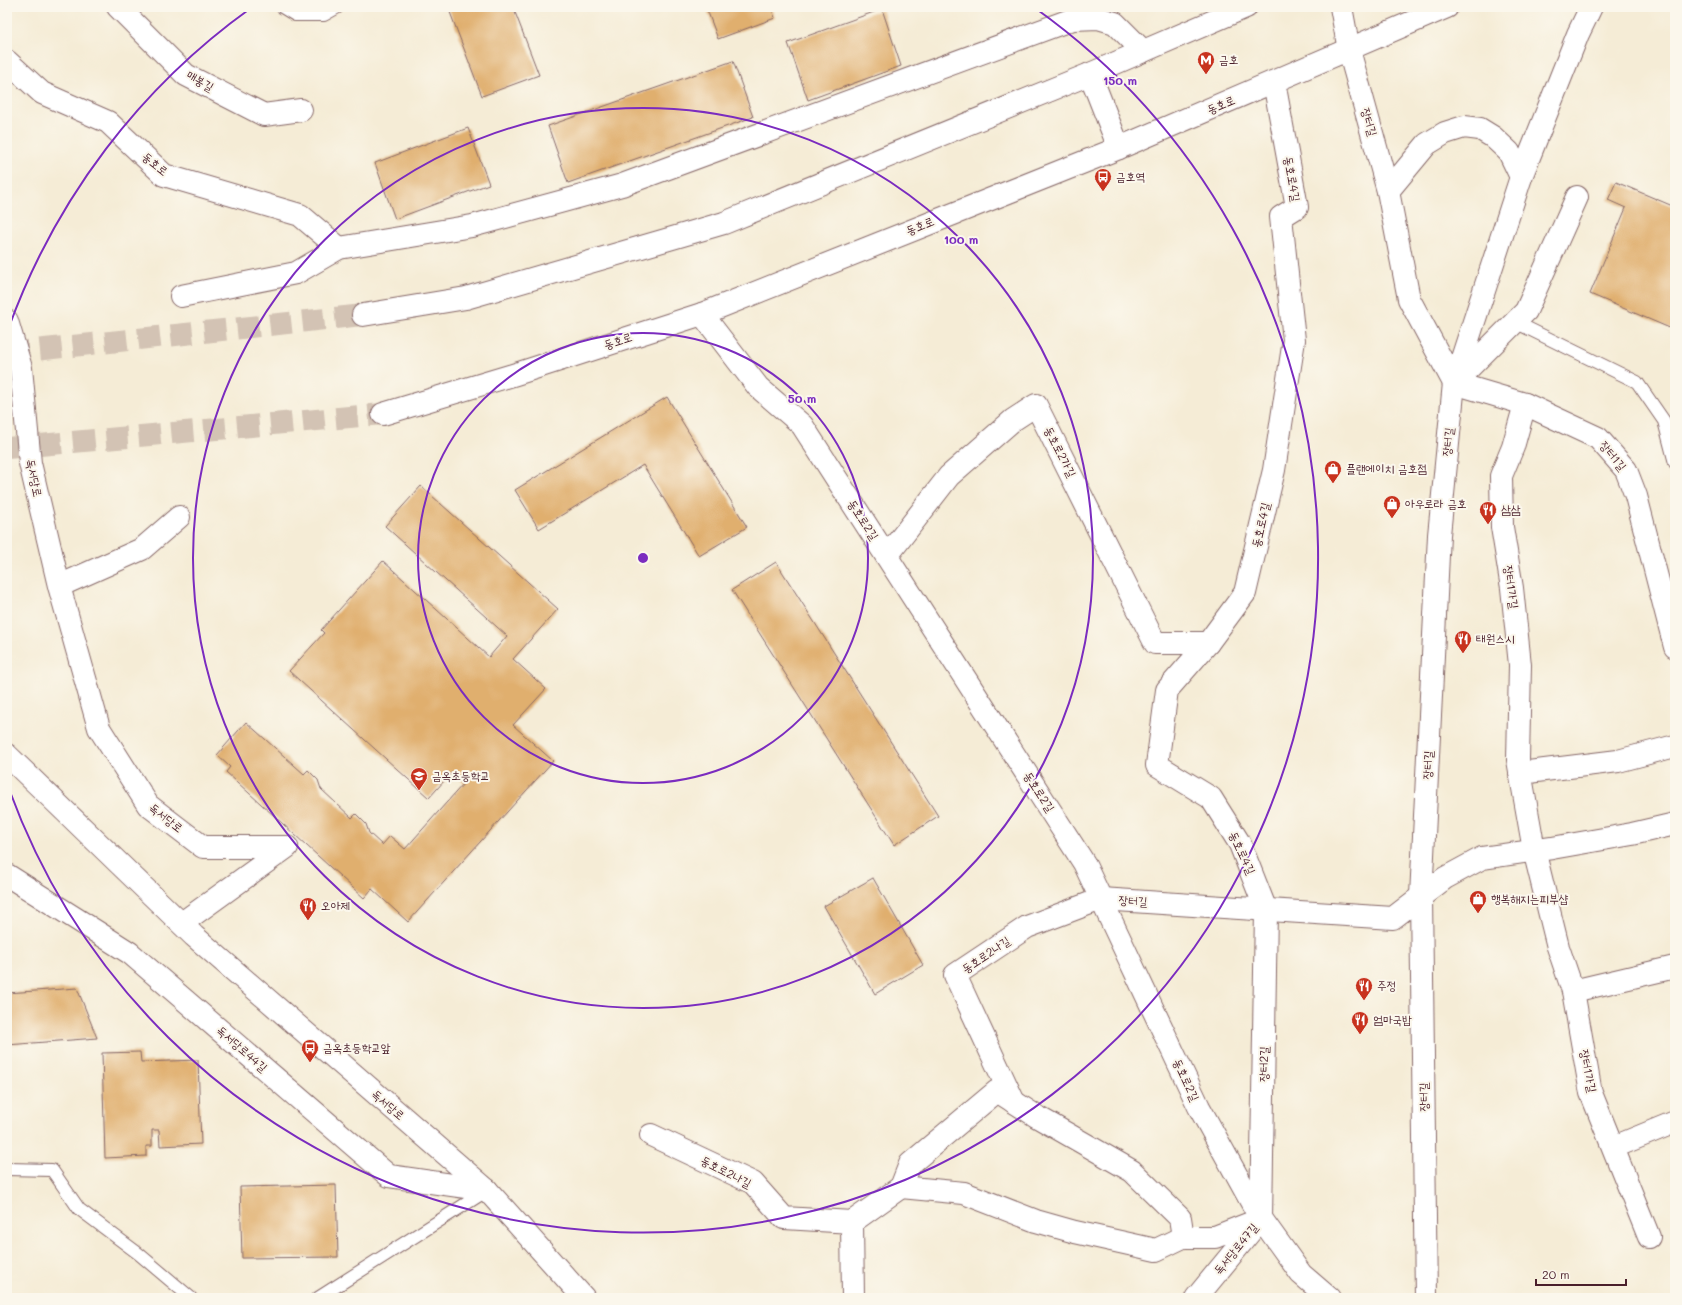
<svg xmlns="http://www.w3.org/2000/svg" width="1682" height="1305" font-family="Mali,'Poor Story',sans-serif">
	<rect width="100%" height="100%" fill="#fbf7ec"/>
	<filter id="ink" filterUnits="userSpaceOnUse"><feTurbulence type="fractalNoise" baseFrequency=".025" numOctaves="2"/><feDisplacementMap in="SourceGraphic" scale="8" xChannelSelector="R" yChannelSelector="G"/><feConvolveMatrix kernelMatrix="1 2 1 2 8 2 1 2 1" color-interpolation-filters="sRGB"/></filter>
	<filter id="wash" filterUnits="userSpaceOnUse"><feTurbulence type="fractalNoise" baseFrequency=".012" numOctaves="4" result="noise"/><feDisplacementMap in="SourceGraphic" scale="16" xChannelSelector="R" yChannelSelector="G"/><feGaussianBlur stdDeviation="0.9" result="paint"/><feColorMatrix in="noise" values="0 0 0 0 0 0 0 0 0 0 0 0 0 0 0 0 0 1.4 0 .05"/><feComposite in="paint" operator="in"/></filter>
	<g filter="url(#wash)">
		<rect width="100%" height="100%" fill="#f5ecd6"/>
		<g id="blocks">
			<!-- building -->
			<g fill="#e0af6e">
				<path d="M448 7H513L539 75 482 96Z"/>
				<path d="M706 7H771L775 18 718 39Z"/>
				<path d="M882 9 901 66 808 100 788 43Z"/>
				<path d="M733 61 753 117 568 183 548 126Z"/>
				<path d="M468 128 489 184 395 219 375 163Z"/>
				<path d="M1616 182 1675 207V323L1672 329 1590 294 1626 208 1608 200Z"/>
				<path d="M667 397 747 527 699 556 643 465 539 529 515 490Z"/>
				<path d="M421 486 558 609 513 659 546 689 513 725 553 761 408 922 372 889 364 898 226 772 230 767 217 755 246 722 304 774 308 770 318 780 321 789 352 818 356 814 366 824 369 833 382 845 390 836 405 849 464 783 452 772 429 798 289 671 324 633 321 630 383 561 489 657 507 636 385 526Z"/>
				<path d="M776 562 938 816 894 845 732 590Z"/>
				<path d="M873 878 923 965 875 994 824 906Z"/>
				<path d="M77 988 97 1038 7 1045V993Z"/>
				<path d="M140 1052 141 1062 198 1060 201 1144 160 1146 159 1130H152V1146H146V1156L105 1158 102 1053Z"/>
				<path d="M336 1185 338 1257 242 1258 240 1187Z"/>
			</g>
		</g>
	</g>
	<g filter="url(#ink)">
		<use href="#blocks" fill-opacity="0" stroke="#866767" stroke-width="1"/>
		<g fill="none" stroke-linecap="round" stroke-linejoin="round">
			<!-- primary-tunnel -->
			<g stroke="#d3c3b4" stroke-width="22" stroke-dasharray="22 11" stroke-linecap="butt">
				<path d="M7 353 363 315"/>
				<path d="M7 448 383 414"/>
			</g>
			<defs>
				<g id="service">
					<path d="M282 7 295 15H324L338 7"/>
					<path d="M1515 322 1637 382 1664 421 1675 463"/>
					<path d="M7 1169 52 1170 79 1209 139 1254 191 1298"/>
					<path d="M318 1298 486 1191"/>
				</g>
				<g id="minor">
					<path d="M118 7 186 75 264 115 301 110"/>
					<path d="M7 61 42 93 108 122 164 175 300 215 339 248"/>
					<path d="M1577 197 1526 311 1454 383 1525 404 1598 438 1626 470 1636 496 1675 647"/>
					<path d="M181 296 296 273 339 248 472 226 622 185 1073 19 1098 18 1115 23 1143 51"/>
					<path d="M702 314 758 387 802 425 1084 863 1199 1107 1258 1214 1301 1274 1329 1298"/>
					<path d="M7 321 21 368 30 463 59 586 99 728 148 805 203 847H287L182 923"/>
					<path d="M1525 404 1513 447 1501 476 1502 527 1512 588 1520 665 1518 760 1534 850 1558 947 1573 991 1591 1093 1649 1237"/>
					<path d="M887 556 949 476 1013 420 1036 405 1155 643H1208"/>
					<path d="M59 586 142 549 179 517"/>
					<path d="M1520 773 1618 761 1675 746"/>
					<path d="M7 875 130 953 389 1176 487 1190"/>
					<path d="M1573 991 1675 967"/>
					<path d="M1014 1102 955 975 1027 927 1101 899 1393 918 1445 878 1482 858 1552 848 1632 834 1675 824"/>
					<path d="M651 1135 753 1183 784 1218 852 1222 901 1187 910 1164 997 1091 1036 1116 1132 1171 1180 1218 1183 1237H1215L1261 1219"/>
					<path d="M1614 1147 1675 1122"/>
					<path d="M901 1187 964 1193 1036 1221 1075 1232 1156 1250 1183 1237"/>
					<path d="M1261 1219 1266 910 1240 844 1211 798 1157 765 1167 690 1208 643 1245 593 1274 470 1294 340 1281 217 1297 207 1274 82"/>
					<path d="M852 1222 853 1298"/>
					<path d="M1196 1298 1260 1220"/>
				</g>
				<g id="secondary">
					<path d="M1341 7 1349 50 1388 191 1409 299 1454 383"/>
					<path d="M1388 191 1427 144 1445 133 1464 127 1480 129 1493 137 1509 152 1521 177"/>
					<path d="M7 755 194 936 487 1190 584 1298"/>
					<path d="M1426 1298 1421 896 1439 535 1454 383 1521 177 1578 34 1591 7"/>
				</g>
				<g id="primary">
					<path d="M1090 74 1119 148"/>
					<path d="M363 315 466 298 724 223 1090 74 1246 7"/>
					<path d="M383 414 516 374 702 314 1119 148 1447 7"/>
				</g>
			</defs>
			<!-- service casing -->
			<use href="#service" stroke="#866767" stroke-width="14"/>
			<!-- minor casing -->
			<use href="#minor" stroke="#866767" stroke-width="24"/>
			<!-- secondary casing -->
			<use href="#secondary" stroke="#866767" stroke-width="24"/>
			<!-- primary casing -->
			<use href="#primary" stroke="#866767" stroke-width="24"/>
			<!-- service -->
			<use href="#service" stroke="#fff" stroke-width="12"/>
			<!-- minor -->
			<use href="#minor" stroke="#fff" stroke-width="22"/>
			<!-- secondary -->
			<use href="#secondary" stroke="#fff" stroke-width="22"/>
			<!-- primary -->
			<use href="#primary" stroke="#fff" stroke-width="22"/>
		</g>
	</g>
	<!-- distance rings -->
	<g fill="none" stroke="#7b2cbf" stroke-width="2">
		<circle cx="643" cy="558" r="225"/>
		<circle cx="643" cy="558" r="450"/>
		<path d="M9 327A675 675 0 0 1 251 8M1035 8A675 675 0 1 1 9 789"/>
	</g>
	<!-- icons -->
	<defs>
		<symbol id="metro-pin" viewBox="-11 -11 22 30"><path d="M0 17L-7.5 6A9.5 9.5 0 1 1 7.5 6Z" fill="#c8321e" stroke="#fbf7ec"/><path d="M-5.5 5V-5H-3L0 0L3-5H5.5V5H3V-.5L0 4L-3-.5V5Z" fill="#fff"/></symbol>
		<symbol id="bus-pin" viewBox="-11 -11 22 30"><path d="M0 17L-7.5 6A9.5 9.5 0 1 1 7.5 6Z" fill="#c8321e" stroke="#fbf7ec"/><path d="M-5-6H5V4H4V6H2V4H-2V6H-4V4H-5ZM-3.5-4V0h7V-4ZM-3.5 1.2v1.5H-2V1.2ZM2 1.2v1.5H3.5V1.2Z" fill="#fff"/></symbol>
		<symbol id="shop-pin" viewBox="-11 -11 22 30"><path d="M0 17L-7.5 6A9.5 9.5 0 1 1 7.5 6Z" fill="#c8321e" stroke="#fbf7ec"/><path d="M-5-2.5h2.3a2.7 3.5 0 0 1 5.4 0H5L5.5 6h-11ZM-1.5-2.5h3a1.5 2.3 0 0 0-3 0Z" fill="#fff"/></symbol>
		<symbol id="restaurant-pin" viewBox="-11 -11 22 30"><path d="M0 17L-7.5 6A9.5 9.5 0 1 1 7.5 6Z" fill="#c8321e" stroke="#fbf7ec"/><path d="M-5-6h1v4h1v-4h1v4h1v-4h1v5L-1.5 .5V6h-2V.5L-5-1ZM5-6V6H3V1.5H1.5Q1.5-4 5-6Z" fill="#fff"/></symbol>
		<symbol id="school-pin" viewBox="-11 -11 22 30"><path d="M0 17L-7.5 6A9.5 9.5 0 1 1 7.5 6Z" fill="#c8321e" stroke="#fbf7ec"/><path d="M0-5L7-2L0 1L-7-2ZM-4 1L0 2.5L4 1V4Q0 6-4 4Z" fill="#fff"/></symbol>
	</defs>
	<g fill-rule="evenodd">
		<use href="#metro-pin" x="1196" y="50" width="20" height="27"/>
		<use href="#bus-pin" x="1093" y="167" width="20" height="27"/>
		<use href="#shop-pin" x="1323" y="459" width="20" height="27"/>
		<use href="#shop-pin" x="1382" y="494" width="20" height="27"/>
		<use href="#restaurant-pin" x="1478" y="500" width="20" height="27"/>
		<use href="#restaurant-pin" x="1453" y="629" width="20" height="27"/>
		<use href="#school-pin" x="409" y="766" width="20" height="27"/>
		<use href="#shop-pin" x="1468" y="889" width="20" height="27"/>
		<use href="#restaurant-pin" x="298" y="896" width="20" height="27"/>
		<use href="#restaurant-pin" x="1354" y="976" width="20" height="27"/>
		<use href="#restaurant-pin" x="1350" y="1010" width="20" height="27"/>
		<use href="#bus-pin" x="300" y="1038" width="20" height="27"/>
	</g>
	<g text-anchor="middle" stroke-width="4" stroke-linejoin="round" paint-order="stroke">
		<!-- poi labels -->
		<g font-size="12" fill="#4a1f2b" stroke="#fbf7ec" text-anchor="start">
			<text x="1219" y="64">금호</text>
			<text x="1116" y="181">금호역</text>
			<text x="1346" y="473">플랜에이치 금호점</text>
			<text x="1405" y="508">아우로라 금호</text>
			<text x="1501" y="514">삼삼</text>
			<text x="1476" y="643">태원스시</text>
			<text x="432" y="780">금옥초등학교</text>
			<text x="1491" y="903">행복해지는피부샵</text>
			<text x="321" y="910">오아제</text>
			<text x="1377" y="990">주정</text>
			<text x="1373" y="1024">엄마국밥</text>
			<text x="323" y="1052">금옥초등학교앞</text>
		</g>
		<!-- street labels -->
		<g font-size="12" fill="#4a1f2b" stroke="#fbf7ec">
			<text transform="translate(200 81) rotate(30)" y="4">매봉길</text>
			<text transform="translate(1221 105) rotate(-23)" y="4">동호로</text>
			<text transform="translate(1369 122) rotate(74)" y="4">장터길</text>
			<text transform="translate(155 164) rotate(39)" y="4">동호로</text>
			<text transform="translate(1292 179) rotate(80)" y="4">동호로4길</text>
			<text transform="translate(920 226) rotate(-22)" y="4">동호로</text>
			<text transform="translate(618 341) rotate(-18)" y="4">동호로</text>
			<text transform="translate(1448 442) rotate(-84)" y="4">장터길</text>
			<text transform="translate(1060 452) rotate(63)" y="4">동호로2가길</text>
			<text transform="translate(1613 456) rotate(51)" y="4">장터1길</text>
			<text transform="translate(34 478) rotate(78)" y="4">독서당로</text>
			<text transform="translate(863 520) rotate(57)" y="4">동호로2길</text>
			<text transform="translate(1261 525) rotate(-77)" y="4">동호로4길</text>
			<text transform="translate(1511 587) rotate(82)" y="4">장터1가길</text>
			<text transform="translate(1428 765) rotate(-87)" y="4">장터길</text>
			<text transform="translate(1039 792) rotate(57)" y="4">동호로2길</text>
			<text transform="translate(166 818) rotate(38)" y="4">독서당로</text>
			<text transform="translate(1242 853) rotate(65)" y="4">동호로4길</text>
			<text transform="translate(1133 901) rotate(4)" y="4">장터길</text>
			<text transform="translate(986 955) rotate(-34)" y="4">동호로2나길</text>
			<text transform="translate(242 1049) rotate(41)" y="4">독서당로44길</text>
			<text transform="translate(1264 1064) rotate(-89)" y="4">장터2길</text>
			<text transform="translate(1588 1071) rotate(79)" y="4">장터1가길</text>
			<text transform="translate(1186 1080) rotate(65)" y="4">동호로2길</text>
			<text transform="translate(1424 1097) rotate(-91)" y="4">장터길</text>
			<text transform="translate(388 1105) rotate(41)" y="4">독서당로</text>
			<text transform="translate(726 1172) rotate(27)" y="4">동호로2나길</text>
			<text transform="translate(1236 1249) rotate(-51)" y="4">독서당로47길</text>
		</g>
	</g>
	<circle cx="643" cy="558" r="6" fill="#7b2cbf" stroke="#fbf7ec" stroke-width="2"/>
	<g font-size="12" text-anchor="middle" font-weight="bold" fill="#7b2cbf" stroke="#fbf7ec" stroke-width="4" stroke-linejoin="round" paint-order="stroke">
		<text x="1120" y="85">150 m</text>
		<text x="961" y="244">100 m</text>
		<text x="802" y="403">50 m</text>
	</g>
	<!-- margin -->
	<rect width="1682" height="1305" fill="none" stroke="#fbf7ec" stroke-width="24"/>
	<!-- scale -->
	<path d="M1536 1279v6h90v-6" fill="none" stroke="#4a1f2b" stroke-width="2"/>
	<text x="1542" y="1279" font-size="12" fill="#4a1f2b" stroke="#fbf7ec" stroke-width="3" paint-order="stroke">20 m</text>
</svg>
